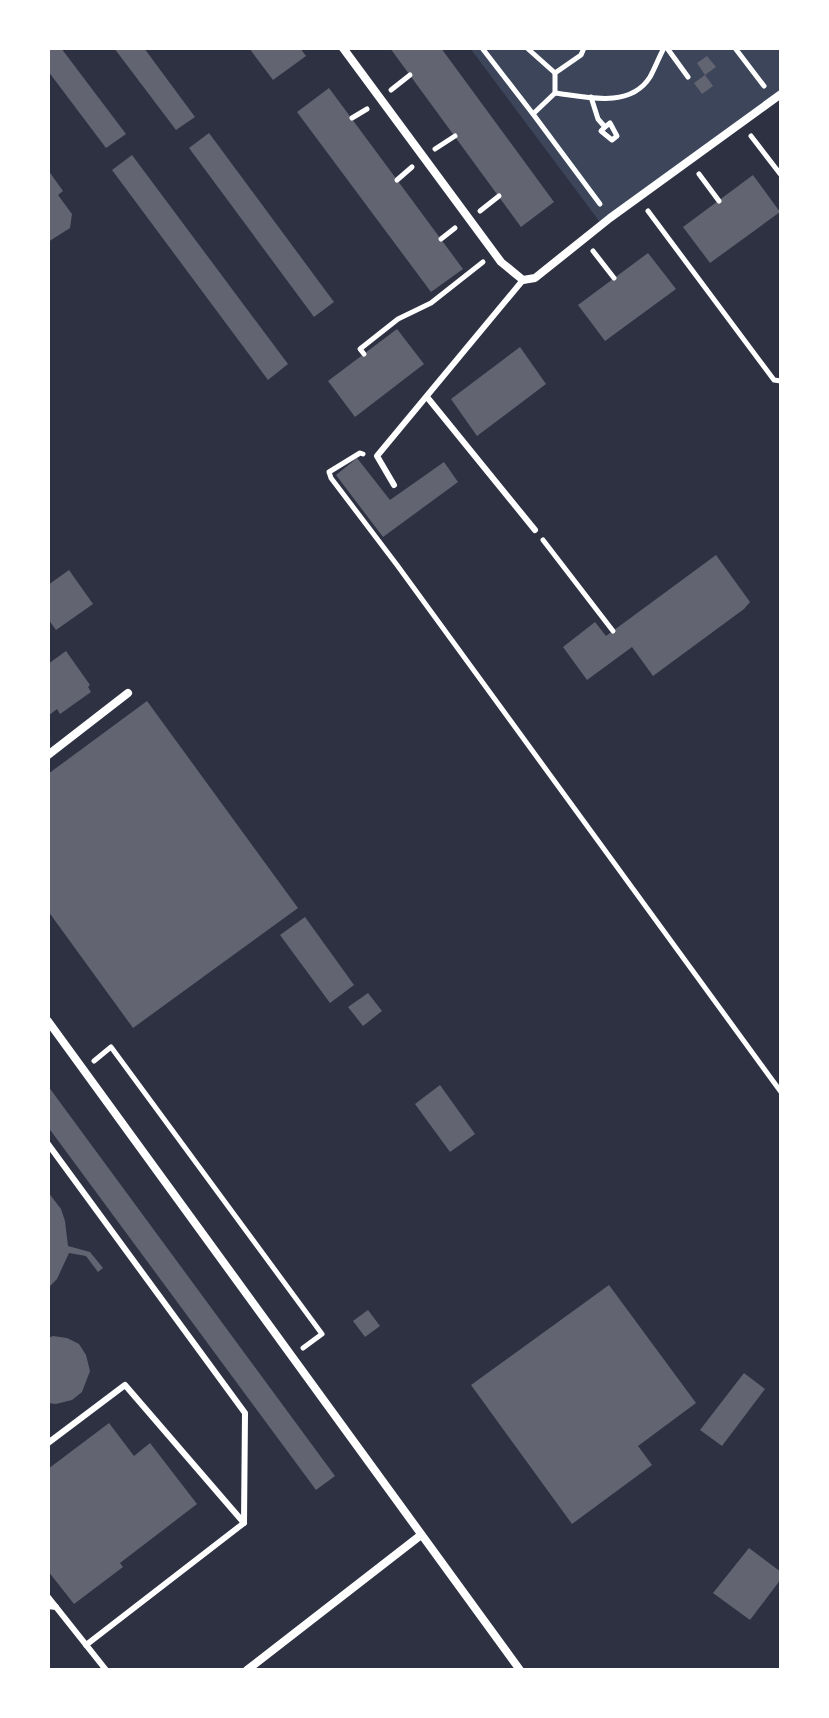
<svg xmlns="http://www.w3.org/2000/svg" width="829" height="1718" font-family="'Alegreya Sans',sans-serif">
	<rect width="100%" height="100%" fill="#2d3142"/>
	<!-- green -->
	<path fill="#3c4559" d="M470 48H777L781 53V94L602 225Z"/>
	<!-- building -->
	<g fill="#626471">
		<path d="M48 48H61L126 134 106 148 48 71Z"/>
		<path d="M114 48H144L195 117 176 130Z"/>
		<path d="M249 48H300L306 56 273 80Z"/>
		<path d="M390 48H441L554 202 521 227Z"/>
		<path d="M707 56 716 67 705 75 697 63Z"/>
		<path d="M705 75 713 86 702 94 694 83Z"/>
		<path d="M329 88 463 269 431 292 297 112Z"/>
		<path d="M209 133 334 302 314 317 189 148Z"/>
		<path d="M132 155 288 364 268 380 112 170Z"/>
		<path d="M48 170 63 191 58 195 72 214 70 228 48 242Z"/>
		<path d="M753 175 780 212 710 263 683 227Z"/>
		<path d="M648 253 676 289 605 341 578 305Z"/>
		<path d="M397 329 424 364 355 417 328 381Z"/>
		<path d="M520 347 546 384 477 436 451 399Z"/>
		<path d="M357 458 390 500 444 462 458 482 383 537 336 475Z"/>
		<path d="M716 555 750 602 744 609 653 676 632 647 587 680 563 647 595 622 606 636Z"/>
		<path d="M69 570 93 604 56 630 48 619V585Z"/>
		<path d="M66 651 90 685 88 687 91 692 60 714 57 709 48 716V664Z"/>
		<path d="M147 701 298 908 133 1028 48 911V774Z"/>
		<path d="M305 917 354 985 330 1003 280 935Z"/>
		<path d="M368 993 382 1011 363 1026 348 1007Z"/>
		<path d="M440 1085 475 1134 450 1152 415 1104Z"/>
		<path d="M48 1086 335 1476 316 1490 48 1127Z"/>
		<path d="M48 1192 61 1209 65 1221 68 1246 90 1252 103 1268 98 1272 86 1256 69 1253 57 1279 48 1288Z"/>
		<path d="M609 1285 696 1403 638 1446 652 1465 572 1524 471 1385Z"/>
		<path d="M368 1310 380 1326 365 1337 353 1321Z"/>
		<path d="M53 1336 67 1338 79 1344 86 1355 90 1371 82 1392 72 1400 56 1404 48 1403V1338Z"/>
		<path d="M744 1373 765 1389 722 1446 700 1430Z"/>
		<path d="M109 1423 134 1456 150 1443 197 1504 120 1563 123 1567 74 1604 48 1571V1469Z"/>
		<path d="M749 1548 781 1572V1579L750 1620 713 1593Z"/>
	</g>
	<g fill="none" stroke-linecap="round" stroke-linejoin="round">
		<!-- path -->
		<g stroke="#fff" stroke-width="5">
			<path d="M482 48 533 114"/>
			<path d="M527 48 555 73"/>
			<path d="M667 48 688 77"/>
			<path d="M735 48 764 86"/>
			<path d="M391 90 410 75"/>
			<path d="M555 93V73L581 55 584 48"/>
			<path d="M591 97 598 119 605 127 610 123 617 136 612 140 601 131 605 127"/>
			<path d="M352 118 367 109"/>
			<path d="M751 136 781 175"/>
			<path d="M435 149 455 136"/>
			<path d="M699 174 719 201"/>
			<path d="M397 180 412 167"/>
			<path d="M600 204 533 114 555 93C586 97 630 109 650 77 655 68 659 57 664 48"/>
			<path d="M480 211 499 196"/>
			<path d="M648 211 774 380 781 381"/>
			<path d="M441 239 455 228"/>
			<path d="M593 251 614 278"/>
			<path d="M364 354 360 349 398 319 431 303 483 262"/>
			<path d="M363 454 360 453 329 472 331 478 397 565 781 1092"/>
			<path d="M543 540 613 631"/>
			<path d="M94 1061 111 1047 322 1334 303 1348"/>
		</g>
		<!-- service -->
		<g stroke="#fff" stroke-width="6">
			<path d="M427 397 535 530"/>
			<path d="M394 485 377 456 523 280"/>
			<path d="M48 1144 245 1413 244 1523 86 1645"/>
			<path d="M48 1443 125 1385 244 1523"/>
			<path d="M48 1597 56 1607"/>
			<path d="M48 1606 56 1607 106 1670"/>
		</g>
		<!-- minor -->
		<g stroke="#fff" stroke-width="8">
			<path d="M343 48 501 262 523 280 535 278 610 218 781 94"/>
			<path d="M48 755 128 693"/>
			<path d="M48 1021 520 1670"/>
			<path d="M247 1670 421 1535"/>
		</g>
	</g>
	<!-- border -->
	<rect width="829" height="1718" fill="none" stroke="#ffffff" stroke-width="100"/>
</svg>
